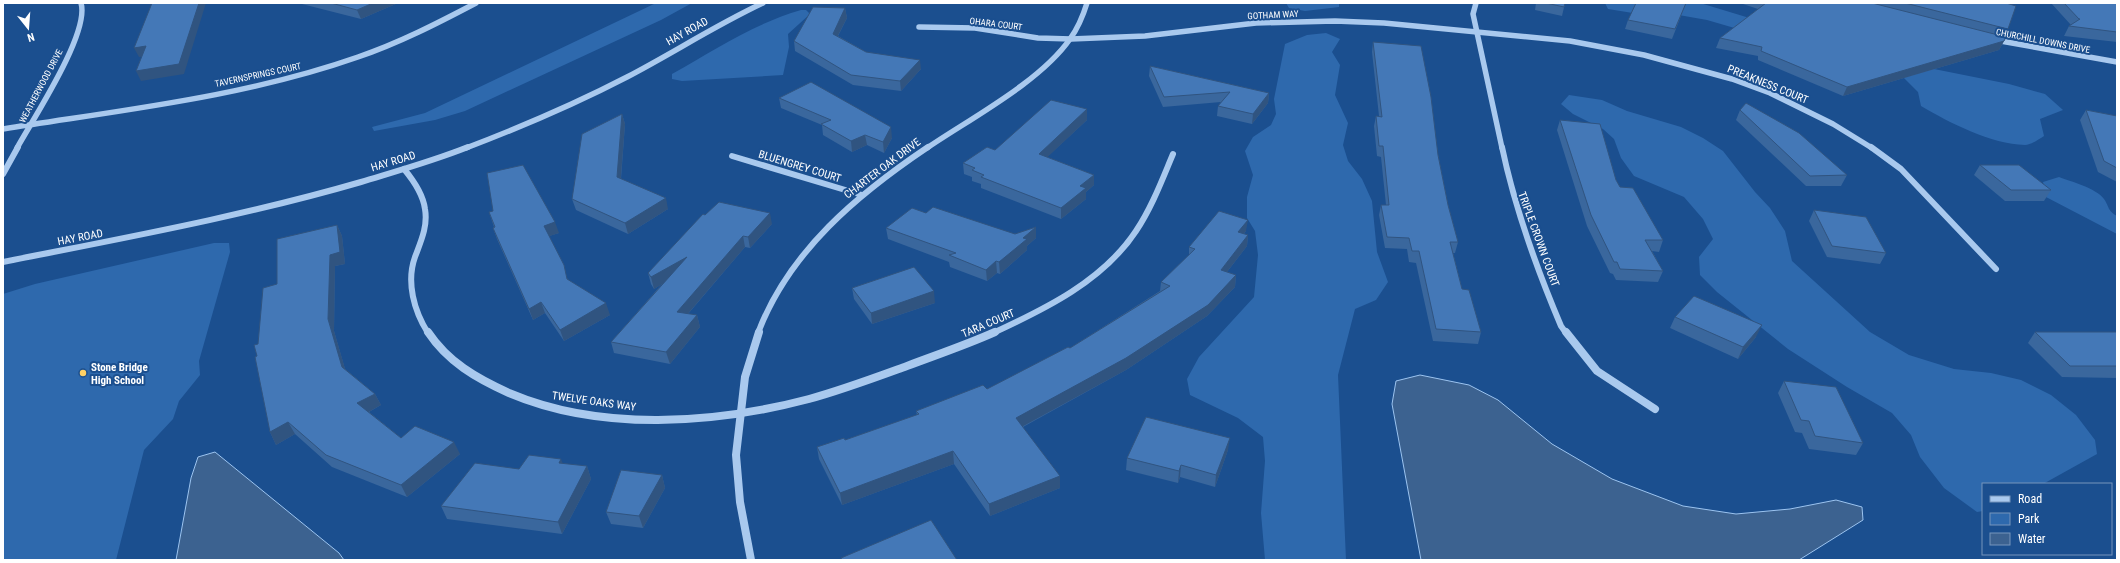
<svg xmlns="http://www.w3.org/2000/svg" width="2120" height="563" font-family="'Roboto Condensed',sans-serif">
	<rect width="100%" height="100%" fill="#1b4f8f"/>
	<!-- green -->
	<g fill="#2e69ad">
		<path d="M656 3H692L661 20 465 111 435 120 374 131 372 127 425 113Z"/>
		<path d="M1286 3H1339V7L1305 11 1289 8Z"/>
		<path d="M1605 3H1700L1889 60 2009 84 2045 94 2063 110 2040 119 2044 136C2039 139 2031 145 2025 145 1991 144 1950 123 1921 106L1918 92 1903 77 1707 20 1673 14H1639L1608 9Z"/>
		<path d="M801 10H806L810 14 788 34 789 47 783 75 682 81 672 79V74C713 51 755 23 801 10Z"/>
		<path d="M1326 33 1340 39 1332 52 1340 65 1335 95 1348 123 1343 145 1348 161 1362 179 1372 201 1377 252 1388 282 1376 300 1355 309 1338 375 1346 560H1265L1261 513 1265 461 1263 437 1238 418 1190 395 1187 379 1199 357 1254 297 1258 255 1255 231 1247 218V197L1253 175 1245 151 1253 137 1271 125 1276 114 1274 99 1285 44 1307 35Z"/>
		<path d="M1569 95 1602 100 1627 111 1681 127 1703 138 1723 151 1755 192 1770 208 1785 231 1792 261 1870 332 1909 355 1954 369 1991 373 2021 380 2051 395 2076 415 2095 440 2097 454 2043 484H1983V511L1977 512 1944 488 1920 457 1911 435 1892 413 1847 387 1788 349 1717 292 1700 275 1699 257 1713 239 1703 219 1684 197 1634 176 1621 158 1614 139 1603 129 1573 114 1561 104Z"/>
		<path d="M2059 177C2072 182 2096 188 2104 199 2110 208 2107 210 2117 216V234L2046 197 2043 182Z"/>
		<path d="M214 243H229L230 252 199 361 200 375 179 401 173 419 144 450 116 560H3V294L35 284Z"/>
	</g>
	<!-- water -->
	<g fill="#3c6290" stroke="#9cc4f0">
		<path d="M1420 375 1469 385 1498 400 1552 444 1612 479 1683 506 1736 514 1790 509 1836 500 1862 507 1863 520 1799 560H1421L1392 404 1396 381Z"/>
		<path d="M215 452 339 553 344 560H176L191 478 198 457Z"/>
	</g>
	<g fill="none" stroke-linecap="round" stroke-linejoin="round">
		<!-- minor-far2 -->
		<g stroke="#a9c9ee" stroke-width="5.5">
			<path d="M1476 3 1473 14 1502 148"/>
			<path d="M919 27 975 28 1038 38 1071 39 1145 36 1256 23 1335 21 1384 23 1570 41 1644 55 1732 79 1770 93 1833 124 1872 148"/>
			<path d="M1995 40 2117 62"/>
			<path d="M3 129C122 110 244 97 358 57 399 43 438 23 476 3"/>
			<path d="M17 148C33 119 90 33 81 3"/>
			<path d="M466 148C521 127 575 104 627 77 673 53 716 25 763 3"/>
			<path d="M927 148C971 118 1040 82 1070 39 1078 28 1083 16 1087 3"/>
		</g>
		<!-- minor-far1 -->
		<g stroke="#a9c9ee" stroke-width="6">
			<path d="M1502 147C1515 209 1536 267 1561 326L1566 333"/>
			<path d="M1871 147 1901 169 1996 269"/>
			<path d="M732 156 862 195"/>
			<path d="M404 169C414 181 423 194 425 209 428 226 421 241 415 257 406 282 414 311 428 333"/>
			<path d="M3 174 18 147"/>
			<path d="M3 262C123 238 244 216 361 182 397 171 433 161 468 147"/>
			<path d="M758 333C789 251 858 194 928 147"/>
			<path d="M993 333C1045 309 1103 281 1136 231 1152 207 1162 180 1173 154"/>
		</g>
		<!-- minor -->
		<g stroke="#a9c9ee" stroke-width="8">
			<path d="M428 332C448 362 476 378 509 393 601 432 714 424 809 399 842 390 874 378 907 366 936 355 966 345 995 332"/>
			<path d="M1566 332 1597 371 1655 409"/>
			<path d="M751 560 740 502 736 455 745 377 759 332"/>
		</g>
	</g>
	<!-- wall -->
	<g fill="#3a679d">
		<path d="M298 3H398L361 19Z"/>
		<path d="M1536 3H1565L1562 16 1535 10Z"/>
		<path d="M1686 3 1672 39 1625 29 1628 20Z"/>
		<path d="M1744 3H2006L2008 29 2004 36V41L1999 50 1843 96 1758 60V56L1716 48 1720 38 1758 9 1743 4Z"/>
		<path d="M2051 3H2117V42L2064 36 2069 26 2071 25Z"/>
		<path d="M845 8 847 18 838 36 866 52 921 69 901 91 853 85 795 51 794 41Z"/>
		<path d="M1373 42 1438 155 1448 205 1458 242 1455 253H1453L1462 289 1481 332 1478 344 1433 341 1416 263 1409 262 1407 249 1385 248 1379 215 1381 205H1386L1381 157 1377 156 1374 126 1376 116H1379L1372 52Z"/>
		<path d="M1150 66 1269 93 1268 103 1252 124 1217 116 1218 106 1221 102 1163 107 1149 76Z"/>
		<path d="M779 98 892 138 884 153 867 145 852 152 823 135 822 125 781 108Z"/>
		<path d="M1087 109V120L1047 157 1094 175V185L1086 192V199L1061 219 981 188V184L972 181V177L964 174 963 163 995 150Z"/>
		<path d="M1740 110 1847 175 1841 186H1806L1736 120Z"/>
		<path d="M2086 110 2117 116V182L2098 172 2080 120Z"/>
		<path d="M622 114 625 124 621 179 668 209 628 234 576 210 572 199Z"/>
		<path d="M1560 120 1616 180 1620 187 1663 240 1659 252 1652 251 1663 271 1658 282 1616 280 1613 274 1610 273 1587 226 1557 130Z"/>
		<path d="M1980 165 2051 190 2044 201H2005L1974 175Z"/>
		<path d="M1814 210 1886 253 1880 264 1827 257 1809 221Z"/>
		<path d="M489 212 559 233 549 236 568 280 610 315 564 341 545 313 533 320 497 239 493 228 494 227Z"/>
		<path d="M926 213 1015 234 1036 227V238L1027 246V250L1000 274 997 273 987 281 950 267 949 262 888 239 886 228Z"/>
		<path d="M772 224 750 248 745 247 688 314 697 315 700 327 670 364 614 353 611 342 662 284 654 289 651 284 648 273Z"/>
		<path d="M337 225 342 236 345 264 335 266 334 331 345 369 375 394 381 405 369 412 401 438 460 454 407 497 332 467 295 434 276 445 270 432 257 356 258 344 277 284Z"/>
		<path d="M1246 231 1244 234 1248 235 1247 246 1227 272 1236 275 1235 287 1207 316 1126 370 1023 427 1060 488 990 516 954 464 842 505 819 459 817 447 845 440 917 415 916 411 987 389 1070 348 1160 291 1161 282 1189 255V247Z"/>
		<path d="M852 288 935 303 872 324 854 299Z"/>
		<path d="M1675 317 1756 337 1738 359 1670 328Z"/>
		<path d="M2035 332H2117V378L2062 377 2028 343Z"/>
		<path d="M1784 381 1863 443 1856 455 1809 449 1802 433 1795 432 1778 393Z"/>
		<path d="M1228 450 1215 487 1180 477 1178 483 1126 470 1127 458Z"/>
		<path d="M563 464 587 466 591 479 562 534 447 519 441 506 519 469Z"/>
		<path d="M662 475 665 488 643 528 611 524 606 512Z"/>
	</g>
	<!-- shaded-wall -->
	<g fill="#305480">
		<path d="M199 3H206L184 74 141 81 136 71Z"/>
		<path d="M373 3H398L361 19 357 10Z"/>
		<path d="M845 8 847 18 834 43 833 34Z"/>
		<path d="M2004 41 1999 50 1843 96 1847 87Z"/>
		<path d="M146 46 151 56 139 57 134 48Z"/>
		<path d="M920 60 921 69 901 91 900 81Z"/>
		<path d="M1269 93 1268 103 1252 124 1253 114Z"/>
		<path d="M1087 109V120L1039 165V154Z"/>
		<path d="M622 114 625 124 620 188 617 177Z"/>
		<path d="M891 127 892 138 884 153 883 142Z"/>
		<path d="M865 135 867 145 852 152 851 141Z"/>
		<path d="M1094 175V185L1086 192V199L1061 219V208L1080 186Z"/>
		<path d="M666 198 668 209 628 234 625 223Z"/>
		<path d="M770 213 772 224 750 248 748 237Z"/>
		<path d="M1248 220 1246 231 1237 243 1238 232Z"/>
		<path d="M555 222 559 233 547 237 544 226Z"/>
		<path d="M337 225 342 236 345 264 335 266 334 331 348 379 342 367 328 319 330 255Z"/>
		<path d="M1036 227V238L1027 246V250L1000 274 999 262 1023 238Z"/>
		<path d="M1248 235 1247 246 1220 281 1221 270Z"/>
		<path d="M743 236 745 247 680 323 677 312Z"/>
		<path d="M687 257 689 268 654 289 651 277Z"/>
		<path d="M996 261 997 273 987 281 986 270Z"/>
		<path d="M1236 275 1235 287 1207 316 1126 370 1016 430V418Z"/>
		<path d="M934 291 935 303 872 324 871 313Z"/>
		<path d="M541 302 545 313 533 320 529 309Z"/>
		<path d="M606 303 610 315 564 341 560 330Z"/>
		<path d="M697 315 700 327 670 364 666 352Z"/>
		<path d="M1762 325 1756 337 1738 359 1743 347Z"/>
		<path d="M375 394 381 405 363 415 357 403Z"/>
		<path d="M288 422 295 434 276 445 270 432Z"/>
		<path d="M1230 438 1228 450 1215 487 1216 475Z"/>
		<path d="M454 442 460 454 407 497 401 485Z"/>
		<path d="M953 451 954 464 842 505 840 493Z"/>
		<path d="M561 459 566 471 559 463Z"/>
		<path d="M1181 465 1180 477 1178 483 1179 471Z"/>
		<path d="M587 466 591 479 562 534 558 522Z"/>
		<path d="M662 475 665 488 643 528 639 516Z"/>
		<path d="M1060 476V488L990 516 989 504Z"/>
	</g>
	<!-- building -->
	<g fill="#4478b7" stroke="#305480">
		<path d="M152 3H199L179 64 136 71 146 46 134 48Z"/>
		<path d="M331 3H373L357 10Z"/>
		<path d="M1546 3H1565L1564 7Z"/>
		<path d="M1636 3H1686L1675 29 1628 20Z"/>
		<path d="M1766 3H1872L2006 37 2004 41 1847 87 1761 51 1762 47 1720 38Z"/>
		<path d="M1905 3H2006L2016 6 2008 29Z"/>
		<path d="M2064 3H2117V32L2069 26 2080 19H2079Z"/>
		<path d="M813 7 845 8 833 34 866 52 920 60 900 81 851 75 794 41Z"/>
		<path d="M1373 42 1421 46 1431 97 1438 155 1448 205 1458 242H1450L1462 289 1469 290 1481 332 1436 329 1419 251H1412L1409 238 1387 237 1381 205H1389L1383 146H1379L1376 116 1382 117Z"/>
		<path d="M1150 66 1269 93 1253 114 1218 106 1230 92 1164 97Z"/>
		<path d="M811 82 891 127 883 142 865 135 851 141 821 124 831 120 779 98Z"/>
		<path d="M1051 100 1087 109 1039 154 1094 175 1080 186 1086 188 1061 208 981 177 984 175 972 170 975 168 963 163 987 147 995 150Z"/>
		<path d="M1746 103 1799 133 1847 175 1810 176 1740 110Z"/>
		<path d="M2086 110 2117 116V168L2104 161Z"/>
		<path d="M622 114 617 177 666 198 625 223 572 199 582 134Z"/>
		<path d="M1560 120 1600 124 1616 180 1620 187 1633 188 1663 240H1645L1663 271 1620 269 1617 262H1614L1591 215Z"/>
		<path d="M523 165 555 222 544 226 564 265 567 279 606 303 560 330 541 302 529 309 493 228 495 227 489 212 493 211 487 173Z"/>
		<path d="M1980 165H2019L2051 190H2011Z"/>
		<path d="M719 202 770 213 748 237 743 236 677 312 697 315 666 352 611 342 687 257 651 277 648 273 703 214 705 215Z"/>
		<path d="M933 207 1015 234 1036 227 1023 238 1027 239 999 262 996 261 986 270 949 255 956 253 886 228 912 208 926 213Z"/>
		<path d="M1814 210 1866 217 1886 253 1832 246Z"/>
		<path d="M1219 211 1248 220 1238 232 1248 235 1221 270 1236 275 1208 305 1126 358 1016 418 1060 476 989 504 953 451 840 493 817 447 844 438 845 440 919 414 916 411 983 385 987 389 1068 347 1070 348 1170 286 1161 282 1195 249 1189 247Z"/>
		<path d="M337 225 340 252 330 255 328 319 342 367 375 394 357 403 401 438 415 426 454 442 401 485 326 455 288 422 270 432 255 357 257 356 254 345 258 344 263 288 277 284V239Z"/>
		<path d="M914 267 934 291 871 313 852 288Z"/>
		<path d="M1694 296 1762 325 1743 347 1675 317Z"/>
		<path d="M2035 332H2117V366H2070Z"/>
		<path d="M1784 381 1836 387 1863 443 1815 436 1809 421 1801 420Z"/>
		<path d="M1146 417 1230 438 1216 475 1181 465 1179 471 1127 458Z"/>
		<path d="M529 455 561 459 559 463 587 466 558 522 441 506 475 463 519 469Z"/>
		<path d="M621 470 662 475 639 516 606 512Z"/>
		<path d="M931 520 957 560H842L841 558Z"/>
	</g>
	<!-- markers -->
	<circle fill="#ffd166" stroke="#1b4f8f" stroke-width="1.5" cx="83" cy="373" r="4"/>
	<g text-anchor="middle" stroke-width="4" stroke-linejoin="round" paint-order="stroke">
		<!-- far-street labels -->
		<g font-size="9" fill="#fff" stroke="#1b4f8f">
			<text transform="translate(1273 15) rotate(-3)" y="3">GOTHAM WAY</text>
			<text transform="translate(996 24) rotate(7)" y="3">OHARA COURT</text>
			<text transform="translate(2043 41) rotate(11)" y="3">CHURCHILL DOWNS DRIVE</text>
			<text transform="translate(258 75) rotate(-12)" y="3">TAVERNSPRINGS COURT</text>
			<text transform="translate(41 86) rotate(-62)" y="3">WEATHERWOOD DRIVE</text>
		</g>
		<!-- street labels -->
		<g font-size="11" fill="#fff" stroke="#1b4f8f">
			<text transform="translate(687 31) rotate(-29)" y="4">HAY ROAD</text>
			<text transform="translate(1768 84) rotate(22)" y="4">PREAKNESS COURT</text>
			<text transform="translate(393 161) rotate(-17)" y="4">HAY ROAD</text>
			<text transform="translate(800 166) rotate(17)" y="4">BLUENGREY COURT</text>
			<text transform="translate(882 168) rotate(-37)" y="4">CHARTER OAK DRIVE</text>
			<text transform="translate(80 237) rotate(-11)" y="4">HAY ROAD</text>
			<text transform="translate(1539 239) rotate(70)" y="4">TRIPLE CROWN COURT</text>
			<text transform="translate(988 323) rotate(-23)" y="4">TARA COURT</text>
			<text transform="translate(594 401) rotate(8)" y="4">TWELVE OAKS WAY</text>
		</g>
		<!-- poi labels -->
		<g font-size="11" font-weight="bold" fill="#fff" stroke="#1b4f8f" text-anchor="start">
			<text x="91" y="371">Stone Bridge<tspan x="91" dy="13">High School</tspan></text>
		</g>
	</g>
	<!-- border -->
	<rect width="2120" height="563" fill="none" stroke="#ffffff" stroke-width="8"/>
	<!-- legend -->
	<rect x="1982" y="483" width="130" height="72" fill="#1b4f8f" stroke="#7695bc"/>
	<rect x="1990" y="496" width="20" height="6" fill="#a9c9ee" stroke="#7695bc"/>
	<text x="2018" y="503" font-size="12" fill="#ffffff">Road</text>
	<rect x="1990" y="513" width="20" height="12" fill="#2e69ad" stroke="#7695bc"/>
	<text x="2018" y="523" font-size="12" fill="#ffffff">Park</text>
	<rect x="1990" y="533" width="20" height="12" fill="#3c6290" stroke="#7695bc"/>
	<text x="2018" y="543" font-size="12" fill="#ffffff">Water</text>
	<!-- north arrow -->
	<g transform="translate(28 28) rotate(163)" stroke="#1b4f8f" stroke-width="3" paint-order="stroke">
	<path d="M0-3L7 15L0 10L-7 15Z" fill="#ffffff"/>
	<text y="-6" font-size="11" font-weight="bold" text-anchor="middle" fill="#ffffff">N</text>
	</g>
</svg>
